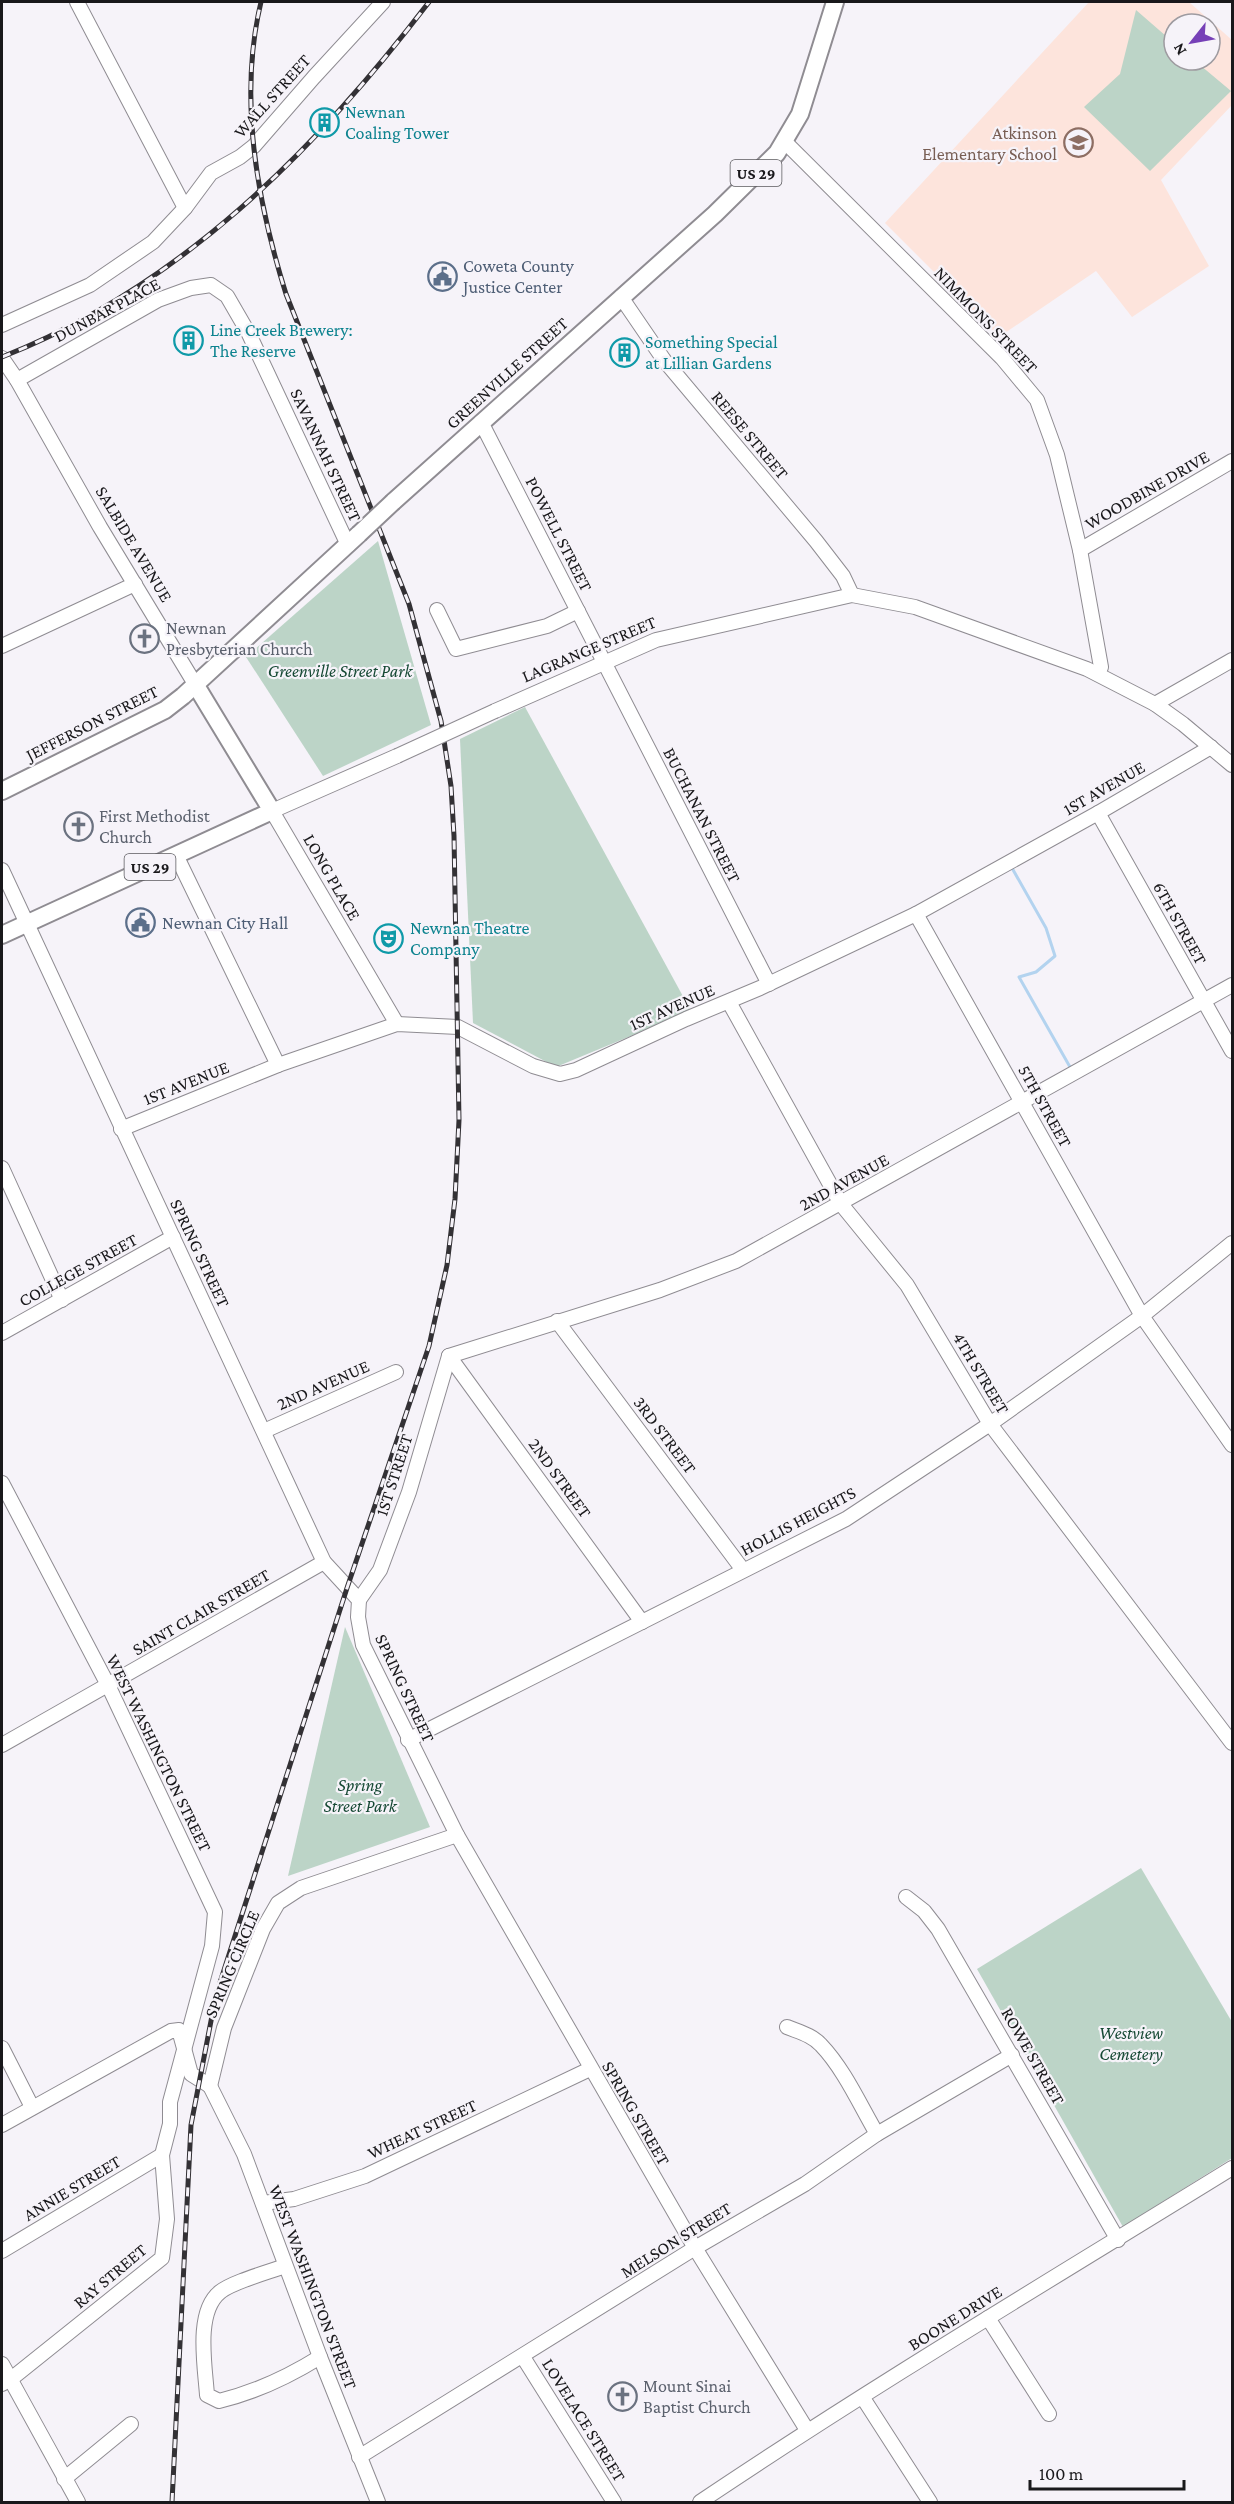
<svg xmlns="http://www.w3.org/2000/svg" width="1234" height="2504" font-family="'Crimson Pro',serif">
	<rect width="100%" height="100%" fill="#f6f3f9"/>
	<!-- education -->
	<path fill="#fde4dc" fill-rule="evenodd" d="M1089 2H1189L1232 40V105L1161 180 1209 266 1132 317 1096 271 999 337 885 223ZM1174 24H1210V60H1174Z"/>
	<!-- green -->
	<g fill="#bcd4c7">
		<path d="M1136 10 1174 43V60H1194L1231 91 1150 171 1084 107 1120 74Z"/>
		<path d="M378 541 431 725 323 776 246 657Z"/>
		<path d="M525 707 691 1011 556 1067 473 1023 460 739Z"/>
		<path d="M345 1627 430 1827 288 1876Z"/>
		<path d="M1141 1868 1232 2022V2158L1123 2227 977 1969Z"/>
	</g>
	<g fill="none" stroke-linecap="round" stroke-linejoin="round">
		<!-- stream -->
		<path stroke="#b3d3ef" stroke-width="3" d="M1012 868 1046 928 1055 956 1036 972 1019 977 1070 1067"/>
		<defs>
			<g id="minor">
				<path d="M77 2 185 208"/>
				<path d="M785 142 1002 358 1037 400 1057 455 1080 550 1101 667 1098 674"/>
				<path d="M621 297 664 360 816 541 843 576 852 595"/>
				<path d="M2 325 90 285 153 242 185 208 211 173 240 157 254 146 314 77 383 2"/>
				<path d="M2 358 17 380 100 527 195 684"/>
				<path d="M17 380 158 300 191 288 211 285 227 296 249 334 348 545"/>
				<path d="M481 422 769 984"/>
				<path d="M1080 550 1232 461"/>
				<path d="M437 610 456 649 547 626 578 611"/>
				<path d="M2 646 135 584"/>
				<path d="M1155 704 1232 660"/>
				<path d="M495 711 656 640 852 595 915 607 1087 669 1155 704 1183 724 1232 765"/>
				<path d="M397 756 272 811 397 1024"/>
				<path d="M1098 813 1232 1051"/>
				<path d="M176 855 278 1065"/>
				<path d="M2 870 324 1562 359 1600 358 1617 363 1645 457 1835 695 2248 807 2430"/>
				<path d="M916 914 1142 1316 1232 1445"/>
				<path d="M729 1002 841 1204 907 1285 990 1424 1232 1743"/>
				<path d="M121 1129 278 1065 397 1024 458 1027 533 1066 560 1074 576 1070 686 1019 760 988 916 914 1098 813 1211 747"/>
				<path d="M2 1168 62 1300"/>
				<path d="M557 1321 743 1570"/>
				<path d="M2 1333 173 1237"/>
				<path d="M449 1356 660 1290 736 1261 1232 985"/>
				<path d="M449 1356 642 1622"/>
				<path d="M264 1431 396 1372"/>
				<path d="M2 1483 108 1685 215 1912 212 1946 170 2102V2124L162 2155 167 2219 162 2258 11 2379 2 2384"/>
				<path d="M359 1600 380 1570 409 1492 449 1356"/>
				<path d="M408 1740 846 1519 990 1424 1142 1316 1232 1243"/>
				<path d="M2 1745 324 1562"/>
				<path d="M906 1897 924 1911 938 1929 1118 2240"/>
				<path d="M787 2027C799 2032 812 2035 821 2045 844 2069 860 2105 877 2134"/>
				<path d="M2 2048 32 2107"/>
				<path d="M210 2086 244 2154 320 2357 378 2502"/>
				<path d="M210 2086 224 2028 263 1929 278 1903 301 1888 457 1835"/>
				<path d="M2 2125 171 2031 179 2030 191 2074 210 2086"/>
				<path d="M263 2203 294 2199 365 2176 590 2069"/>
				<path d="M2 2251 162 2155"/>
				<path d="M285 2266C269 2272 232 2282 220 2292 195 2312 205 2366 207 2395L219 2401C256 2392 288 2377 320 2357"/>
				<path d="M988 2318 1049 2414"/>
				<path d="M523 2357 614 2502"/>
				<path d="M2 2364 78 2502"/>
				<path d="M863 2398 930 2502"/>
				<path d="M359 2457 695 2248 805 2184 877 2134 1012 2055"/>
				<path d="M64 2479 131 2424"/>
				<path d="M700 2502C874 2385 1054 2278 1232 2168"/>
			</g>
			<g id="major">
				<path d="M393 502 715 214 777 153 800 114 835 2"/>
				<path d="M2 791 165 710 183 696 359 534"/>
				<path d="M2 935 272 811 195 684"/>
			</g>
		</defs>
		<!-- minor casing -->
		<use href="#minor" stroke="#8f8c92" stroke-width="16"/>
		<!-- major casing -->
		<use href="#major" stroke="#8f8c92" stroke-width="20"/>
		<!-- minor -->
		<use href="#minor" stroke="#fff" stroke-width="14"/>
		<!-- major -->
		<use href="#major" stroke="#fff" stroke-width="16"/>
		<defs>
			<g id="rail">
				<path d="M2 357C180 287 315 151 429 2"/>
				<path d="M172 2502 191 2125 216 1995 347 1588 429 1346 447 1265 455 1199 459 1120 454 836 451 786 441 721 409 604 286 294C257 201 238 98 261 2"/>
			</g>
		</defs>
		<!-- rail casing -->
		<use href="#rail" stroke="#333135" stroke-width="5"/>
		<!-- rail -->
		<use href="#rail" stroke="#f6f3f9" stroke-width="3" stroke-dasharray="9" stroke-linecap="butt"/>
		<defs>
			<path id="minor-bridge" d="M397 756 495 711"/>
			<path id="major-bridge" d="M359 534 393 502"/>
		</defs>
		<!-- minor-bridge casing -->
		<use href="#minor-bridge" stroke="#8f8c92" stroke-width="16" stroke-linecap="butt"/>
		<!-- major-bridge casing -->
		<use href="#major-bridge" stroke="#8f8c92" stroke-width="20" stroke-linecap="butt"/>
		<!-- minor-bridge -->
		<use href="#minor-bridge" stroke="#fff" stroke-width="14"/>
		<!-- major-bridge -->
		<use href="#major-bridge" stroke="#fff" stroke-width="16"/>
	</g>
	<!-- icons -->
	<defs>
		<symbol id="building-ring" viewBox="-11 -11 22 22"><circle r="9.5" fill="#f6f3f9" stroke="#0f9aa8" stroke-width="1.5"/><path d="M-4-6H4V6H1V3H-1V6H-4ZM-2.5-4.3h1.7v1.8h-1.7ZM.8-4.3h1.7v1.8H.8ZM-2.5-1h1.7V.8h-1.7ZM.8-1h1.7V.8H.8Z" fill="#0f9aa8"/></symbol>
		<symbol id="school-ring" viewBox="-11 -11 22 22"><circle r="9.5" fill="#f6f3f9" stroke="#8d6e63" stroke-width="1.5"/><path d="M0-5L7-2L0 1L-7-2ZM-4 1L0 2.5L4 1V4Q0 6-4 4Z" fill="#8d6e63"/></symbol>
		<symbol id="civic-ring" viewBox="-11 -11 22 22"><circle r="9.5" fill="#f6f3f9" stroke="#5c6f8a" stroke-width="1.5"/><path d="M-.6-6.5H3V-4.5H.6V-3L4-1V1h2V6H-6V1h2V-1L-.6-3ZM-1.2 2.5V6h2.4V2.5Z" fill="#5c6f8a"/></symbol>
		<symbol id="church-ring" viewBox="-11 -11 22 22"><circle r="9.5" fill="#f6f3f9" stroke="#6b7280" stroke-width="1.5"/><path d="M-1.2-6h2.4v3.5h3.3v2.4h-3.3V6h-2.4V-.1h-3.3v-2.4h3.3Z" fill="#6b7280"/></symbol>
		<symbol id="theatre-ring" viewBox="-11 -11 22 22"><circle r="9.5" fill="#f6f3f9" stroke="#0f9aa8" stroke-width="1.5"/><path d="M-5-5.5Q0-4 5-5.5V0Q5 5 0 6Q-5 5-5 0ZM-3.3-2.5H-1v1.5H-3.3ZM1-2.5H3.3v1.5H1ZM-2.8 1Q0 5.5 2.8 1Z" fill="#0f9aa8"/></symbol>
	</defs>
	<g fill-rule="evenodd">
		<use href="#building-ring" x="308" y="106" width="33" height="33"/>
		<use href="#school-ring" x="1062" y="126" width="33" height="33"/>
		<use href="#civic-ring" x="426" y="260" width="33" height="33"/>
		<use href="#building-ring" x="172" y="324" width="33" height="33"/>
		<use href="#building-ring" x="608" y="336" width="33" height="33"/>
		<use href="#church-ring" x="128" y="622" width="33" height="33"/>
		<use href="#church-ring" x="62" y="810" width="33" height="33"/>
		<use href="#civic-ring" x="124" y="906" width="33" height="33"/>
		<use href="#theatre-ring" x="372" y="922" width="33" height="33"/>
		<use href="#church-ring" x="606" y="2380" width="33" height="33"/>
	</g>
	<g text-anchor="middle" stroke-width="4.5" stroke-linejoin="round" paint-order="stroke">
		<!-- shield labels -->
		<g fill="#f6f3f9" stroke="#5b5a5e" stroke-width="1.5">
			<rect x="730.5" y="160" width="51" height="26" rx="4.5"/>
			<rect x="124.5" y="854" width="51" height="26" rx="4.5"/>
		</g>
		<g font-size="16" font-weight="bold" fill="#19181b">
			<text x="756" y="179">US 29</text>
			<text x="150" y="873">US 29</text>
		</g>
		<!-- street labels -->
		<g font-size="18" fill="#19181b" stroke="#f6f3f9">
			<text transform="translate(272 96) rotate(-48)" y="6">WALL STREET</text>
			<text transform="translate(107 310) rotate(-28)" y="6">DUNBAR PLACE</text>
			<text transform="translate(986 320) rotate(46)" y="6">NIMMONS STREET</text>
			<text transform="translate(507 373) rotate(-42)" y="6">GREENVILLE STREET</text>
			<text transform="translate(750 435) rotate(50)" y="6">REESE STREET</text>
			<text transform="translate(326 455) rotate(65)" y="6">SAVANNAH STREET</text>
			<text transform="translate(1147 490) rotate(-30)" y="6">WOODBINE DRIVE</text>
			<text transform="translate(559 534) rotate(63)" y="6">POWELL STREET</text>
			<text transform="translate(134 544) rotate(59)" y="6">SALBIDE AVENUE</text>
			<text transform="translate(589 649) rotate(-23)" y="6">LAGRANGE STREET</text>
			<text transform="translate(92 723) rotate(-27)" y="6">JEFFERSON STREET</text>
			<text transform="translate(1104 788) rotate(-30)" y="6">1ST AVENUE</text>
			<text transform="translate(702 815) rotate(63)" y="6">BUCHANAN STREET</text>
			<text transform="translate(332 877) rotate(60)" y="6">LONG PLACE</text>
			<text transform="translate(1180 923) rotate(61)" y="6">6TH STREET</text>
			<text transform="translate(672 1007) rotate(-24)" y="6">1ST AVENUE</text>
			<text transform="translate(186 1083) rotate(-22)" y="6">1ST AVENUE</text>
			<text transform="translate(1045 1106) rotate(61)" y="6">5TH STREET</text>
			<text transform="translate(844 1182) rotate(-29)" y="6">2ND AVENUE</text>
			<text transform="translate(200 1253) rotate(65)" y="6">SPRING STREET</text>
			<text transform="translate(78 1270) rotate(-29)" y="6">COLLEGE STREET</text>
			<text transform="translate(981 1373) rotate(59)" y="6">4TH STREET</text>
			<text transform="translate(323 1385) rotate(-24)" y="6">2ND AVENUE</text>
			<text transform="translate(665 1435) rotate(53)" y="6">3RD STREET</text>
			<text transform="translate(394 1475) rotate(-72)" y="6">1ST STREET</text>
			<text transform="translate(560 1478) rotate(54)" y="6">2ND STREET</text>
			<text transform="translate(798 1521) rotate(-28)" y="6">HOLLIS HEIGHTS</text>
			<text transform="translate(201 1612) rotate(-30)" y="6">SAINT CLAIR STREET</text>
			<text transform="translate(405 1688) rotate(65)" y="6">SPRING STREET</text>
			<text transform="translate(159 1753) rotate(64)" y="6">WEST WASHINGTON STREET</text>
			<text transform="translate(232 1964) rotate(-67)" y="6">SPRING CIRCLE</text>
			<text transform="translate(1033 2056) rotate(60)" y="6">ROWE STREET</text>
			<text transform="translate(636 2113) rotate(60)" y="6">SPRING STREET</text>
			<text transform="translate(422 2129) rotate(-25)" y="6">WHEAT STREET</text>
			<text transform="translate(72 2188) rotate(-31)" y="6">ANNIE STREET</text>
			<text transform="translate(676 2240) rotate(-32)" y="6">MELSON STREET</text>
			<text transform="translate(110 2276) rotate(-40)" y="6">RAY STREET</text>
			<text transform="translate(313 2287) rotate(69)" y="6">WEST WASHINGTON STREET</text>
			<text transform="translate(955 2318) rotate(-32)" y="6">BOONE DRIVE</text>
			<text transform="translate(584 2420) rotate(58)" y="6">LOVELACE STREET</text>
		</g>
		<!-- culture labels -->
		<g font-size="18" fill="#0d838f" stroke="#f6f3f9" text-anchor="start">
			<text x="345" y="118">Newnan<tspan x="345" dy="21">Coaling Tower</tspan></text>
			<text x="210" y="336">Line Creek Brewery:<tspan x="210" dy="21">The Reserve</tspan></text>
			<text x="645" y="348">Something Special<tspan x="645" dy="21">at Lillian Gardens</tspan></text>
			<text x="410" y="934">Newnan Theatre<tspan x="410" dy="21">Company</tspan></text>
		</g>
		<!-- education labels -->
		<g font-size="18" fill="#785e54" stroke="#f6f3f9" text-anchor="end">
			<text x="1057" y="139">Atkinson<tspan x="1057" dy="21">Elementary School</tspan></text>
		</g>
		<!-- service labels -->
		<g font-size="18" fill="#4e5e75" stroke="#f6f3f9" text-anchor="start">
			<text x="463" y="272">Coweta County<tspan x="463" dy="21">Justice Center</tspan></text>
			<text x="162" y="929">Newnan City Hall</text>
		</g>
		<!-- worship labels -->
		<g font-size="18" fill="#5b616d" stroke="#f6f3f9" text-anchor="start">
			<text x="166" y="634">Newnan<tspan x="166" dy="21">Presbyterian Church</tspan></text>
			<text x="99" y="822">First Methodist<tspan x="99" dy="21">Church</tspan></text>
			<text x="643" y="2392">Mount Sinai<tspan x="643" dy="21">Baptist Church</tspan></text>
		</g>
		<!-- park labels -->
		<g font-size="18" font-style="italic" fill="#164934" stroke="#f6f3f9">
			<text x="340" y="677">Greenville Street Park</text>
			<text x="360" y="1791">Spring<tspan x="360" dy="21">Street Park</tspan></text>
			<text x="1131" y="2039">Westview<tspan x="1131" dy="21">Cemetery</tspan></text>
		</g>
	</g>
	<!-- border -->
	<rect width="1234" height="2504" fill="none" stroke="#19181b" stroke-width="6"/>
	<!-- north arrow -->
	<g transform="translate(1192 42) rotate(239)"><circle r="28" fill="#f6f3f9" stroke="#9e9ba0" stroke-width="1.5"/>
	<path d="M0-4.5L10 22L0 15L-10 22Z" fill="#7640b7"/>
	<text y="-9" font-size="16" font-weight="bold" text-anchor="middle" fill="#19181b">N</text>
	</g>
	<!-- scale -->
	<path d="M1030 2480v9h154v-9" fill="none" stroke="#19181b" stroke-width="3"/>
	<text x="1039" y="2480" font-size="18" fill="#19181b" stroke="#f6f3f9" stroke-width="4.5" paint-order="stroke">100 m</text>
</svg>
